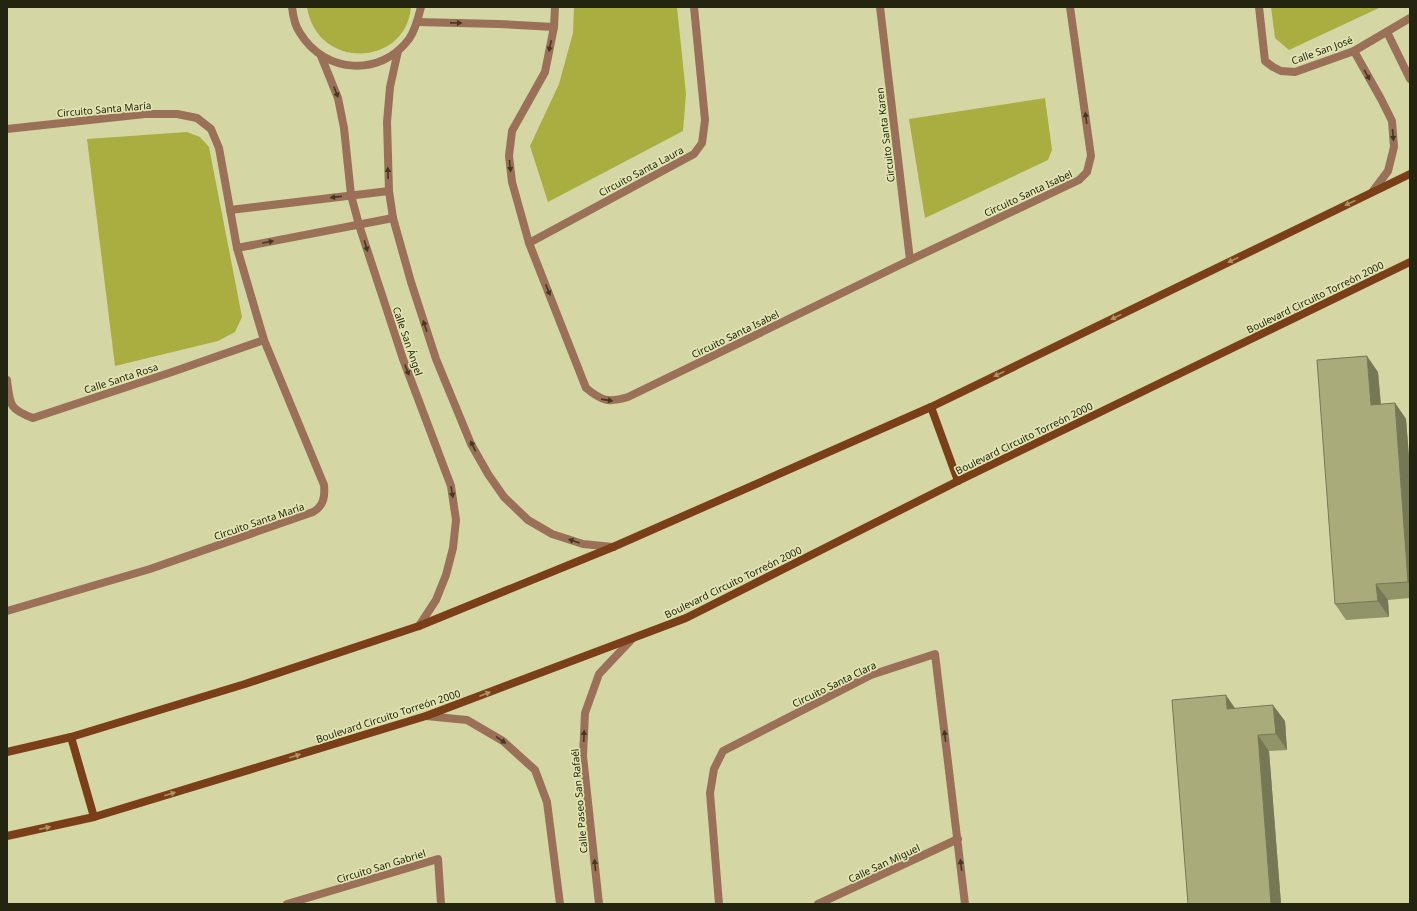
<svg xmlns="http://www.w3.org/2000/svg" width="1417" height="911" font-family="'Noto Sans',sans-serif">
	<rect width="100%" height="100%" fill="#d4d7a3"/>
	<!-- green -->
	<g fill="#aaad40">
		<path d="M307 7H411C406 67 317 71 307 7Z"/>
		<path d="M574 7H677L686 94 683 131 548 202 530 146 559 84 573 33Z"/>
		<path d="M1271 7H1381L1289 50 1275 38Z"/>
		<path d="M1045 98 1052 150 1048 160 925 218 909 119Z"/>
		<path d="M187 132 200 137 209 147 242 317 235 332 218 341 115 366 87 139Z"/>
	</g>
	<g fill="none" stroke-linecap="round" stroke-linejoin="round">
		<!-- minor -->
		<g stroke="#9a7058" stroke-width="8">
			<path d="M292 7C293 16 295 26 300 33 325 74 381 77 409 39 416 29 418 18 421 7"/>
			<path d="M555 7 554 27 545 72 512 131 509 156 512 182 529 243 586 388C602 401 608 403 628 397L910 260 1079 180 1087 172 1091 156 1070 7"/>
			<path d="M880 7 910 260"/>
			<path d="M1259 7 1265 61 1273 67 1281 71 1295 72 1354 51 1410 18"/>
			<path d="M417 22 499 24 554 27"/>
			<path d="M1387 32 1410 79"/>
			<path d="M398 51 390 87 387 122 389 191 393 218 411 282 436 359 471 444 488 474 504 497 528 520 552 534 583 544 613 547"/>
			<path d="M1354 51 1381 99 1392 121 1394 147 1388 171 1373 191"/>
			<path d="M321 56 338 98 344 128 351 195 359 225 403 359 451 486 456 520 453 548 446 575 436 600 419 626"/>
			<path d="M7 129 145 114H177L197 118 211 129 219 148 237 248 264 340 324 485C325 496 324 506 313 512L150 569 7 611"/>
			<path d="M230 210 389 191"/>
			<path d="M529 243 694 154 702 143 705 120 694 7"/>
			<path d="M237 248 393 218"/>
			<path d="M7 380C10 405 9 409 33 418L172 372 264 340"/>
			<path d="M426 716 467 720 503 741 535 770 547 802 560 904"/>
			<path d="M287 904 438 859 441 904"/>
			<path d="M599 904 583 756 585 713 599 674 632 639"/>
			<path d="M719 904 710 793 714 769 723 751 871 675 935 654 965 904"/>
			<path d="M818 904 958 839"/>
		</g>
		<!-- secondary -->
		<g stroke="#7a3f18" stroke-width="8">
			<path d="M931 407 958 481"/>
			<path d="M71 737 94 817"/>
			<path d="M7 752 71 737 245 684 419 626 613 547 931 407 1410 174"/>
			<path d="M7 836 94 817 426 716 686 618 958 481 1410 262"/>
		</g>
	</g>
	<!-- wall -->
	<g fill="#919469">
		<path d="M1378 372 1381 404 1395 403 1406 419 1410 470V598L1388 600 1389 617 1346 620 1335 604Z"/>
		<path d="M1235 708 1285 721 1287 750 1269 751 1281 904H1188Z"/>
	</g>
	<!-- shaded-wall -->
	<g fill="#767855">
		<path d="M1367 356 1378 372 1382 421 1371 405Z"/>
		<path d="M1395 403 1406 419 1410 470V585L1408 582Z"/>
		<path d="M1376 584 1388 600 1389 617 1378 601Z"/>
		<path d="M1226 695 1237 711 1227 709Z"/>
		<path d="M1273 705 1285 721 1287 750 1276 734Z"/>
		<path d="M1258 735 1269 751 1281 904H1271Z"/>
	</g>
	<!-- building -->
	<g fill="#a9ac7a" stroke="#767855">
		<path d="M1367 356 1371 405 1395 403 1408 582 1376 584 1378 601 1335 604 1317 360Z"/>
		<path d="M1226 695 1227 709 1273 705 1276 734 1258 735 1271 904H1188L1172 700Z"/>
	</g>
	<!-- one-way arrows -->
	<defs><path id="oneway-solid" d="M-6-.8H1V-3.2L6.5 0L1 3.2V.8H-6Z"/></defs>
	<g fill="#423823">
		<use href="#oneway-solid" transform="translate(456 23) rotate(1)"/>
		<use href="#oneway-solid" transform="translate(550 46) rotate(102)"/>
		<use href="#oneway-solid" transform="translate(1367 75) rotate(61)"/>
		<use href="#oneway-solid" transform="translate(336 92) rotate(68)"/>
		<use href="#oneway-solid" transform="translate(1086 118) rotate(-98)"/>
		<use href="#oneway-solid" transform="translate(1393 135) rotate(85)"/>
		<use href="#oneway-solid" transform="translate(510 166) rotate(84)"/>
		<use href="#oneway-solid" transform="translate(388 173) rotate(-92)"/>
		<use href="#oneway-solid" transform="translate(336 197) rotate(173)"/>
		<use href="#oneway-solid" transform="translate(268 242) rotate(-12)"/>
		<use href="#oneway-solid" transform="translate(366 246) rotate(73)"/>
		<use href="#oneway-solid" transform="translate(548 290) rotate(68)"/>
		<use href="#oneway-solid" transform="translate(425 326) rotate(-108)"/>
		<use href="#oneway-solid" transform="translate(407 370) rotate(69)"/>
		<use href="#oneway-solid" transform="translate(607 400) rotate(8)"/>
		<use href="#oneway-solid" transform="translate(473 446) rotate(-116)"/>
		<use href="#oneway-solid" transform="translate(452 492) rotate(81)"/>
		<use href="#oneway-solid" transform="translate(574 541) rotate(-161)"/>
		<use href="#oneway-solid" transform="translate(584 736) rotate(-88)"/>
		<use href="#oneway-solid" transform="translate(945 736) rotate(-97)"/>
		<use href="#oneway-solid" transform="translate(501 740) rotate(34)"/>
		<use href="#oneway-solid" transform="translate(595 865) rotate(-96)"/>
		<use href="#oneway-solid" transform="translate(961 865) rotate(-97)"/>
	</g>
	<g fill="#ae9264">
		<use href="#oneway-solid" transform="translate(1350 203) rotate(154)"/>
		<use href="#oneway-solid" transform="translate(1233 260) rotate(154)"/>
		<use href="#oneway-solid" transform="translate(1116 317) rotate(154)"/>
		<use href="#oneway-solid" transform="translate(999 374) rotate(154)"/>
		<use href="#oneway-solid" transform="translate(485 694) rotate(-21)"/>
		<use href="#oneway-solid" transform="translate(295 756) rotate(-17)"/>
		<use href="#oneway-solid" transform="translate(170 794) rotate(-17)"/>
		<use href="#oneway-solid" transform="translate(45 828) rotate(-13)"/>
	</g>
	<g text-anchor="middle" stroke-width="3.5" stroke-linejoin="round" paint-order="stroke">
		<!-- street labels -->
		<g font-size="10" fill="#242511" stroke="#e1e4b0">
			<text transform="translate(1322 50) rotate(-20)" y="4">Calle San José</text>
			<text transform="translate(104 109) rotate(-5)" y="4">Circuito Santa María</text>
			<text transform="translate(885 135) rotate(-97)" y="4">Circuito Santa Karen</text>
			<text transform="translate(641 171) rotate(-28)" y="4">Circuito Santa Laura</text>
			<text transform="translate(1028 193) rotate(-25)" y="4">Circuito Santa Isabel</text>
			<text transform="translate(1315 297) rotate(-26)" y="4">Boulevard Circuito Torreón 2000</text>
			<text transform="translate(735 334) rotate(-26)" y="4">Circuito Santa Isabel</text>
			<text transform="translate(408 341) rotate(71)" y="4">Calle San Ángel</text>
			<text transform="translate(121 378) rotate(-18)" y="4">Calle Santa Rosa</text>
			<text transform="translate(1024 438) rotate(-26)" y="4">Boulevard Circuito Torreón 2000</text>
			<text transform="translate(259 521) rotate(-19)" y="4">Circuito Santa María</text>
			<text transform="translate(733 582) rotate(-26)" y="4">Boulevard Circuito Torreón 2000</text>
			<text transform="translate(834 684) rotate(-26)" y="4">Circuito Santa Clara</text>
			<text transform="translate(388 716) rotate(-18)" y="4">Boulevard Circuito Torreón 2000</text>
			<text transform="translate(579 801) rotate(-95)" y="4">Calle Paseo San Rafaél</text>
			<text transform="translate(884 863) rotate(-25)" y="4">Calle San Miguel</text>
			<text transform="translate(381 866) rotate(-17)" y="4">Circuito San Gabriel</text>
		</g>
	</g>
	<!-- border -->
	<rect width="1417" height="911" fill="none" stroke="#242511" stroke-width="16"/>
</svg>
